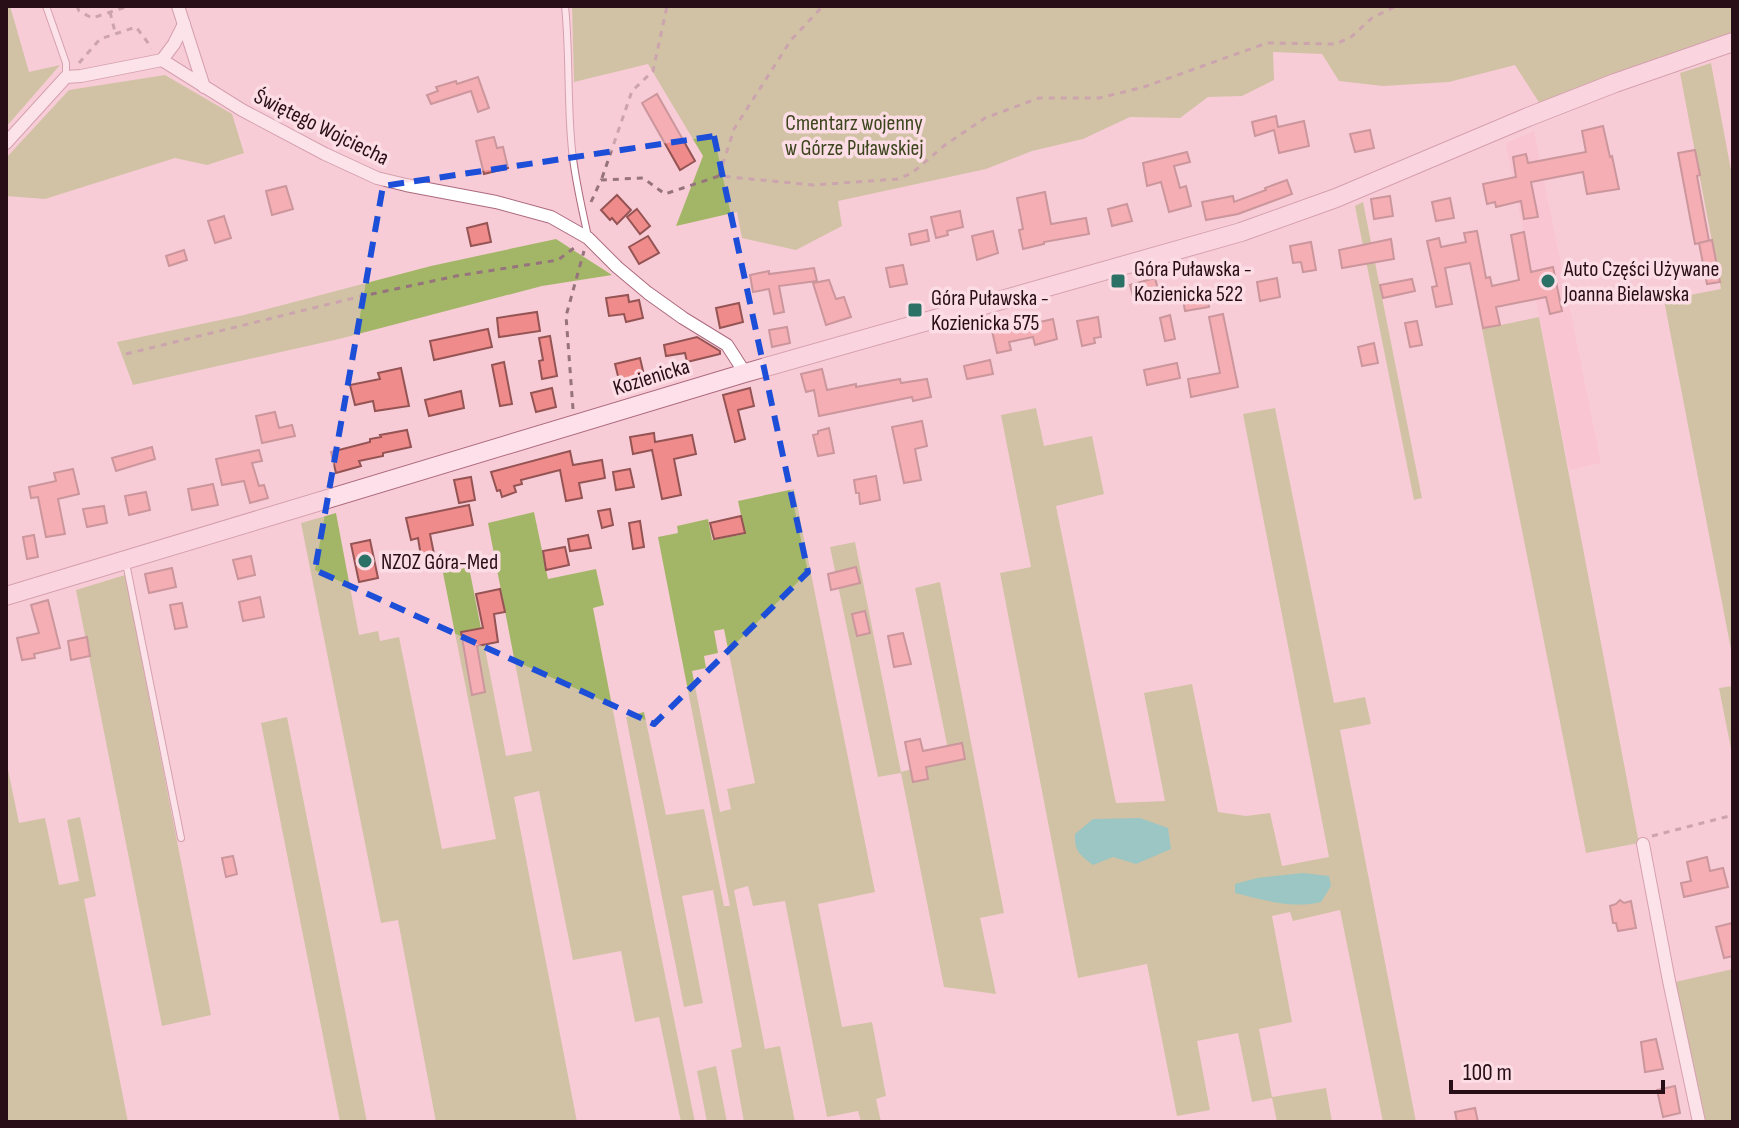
<svg xmlns="http://www.w3.org/2000/svg" width="1739" height="1128" font-family="'Sofia Sans Condensed',sans-serif">
	<rect width="100%" height="100%" fill="#f8ccd7"/>
	<!-- built -->
	<path fill="#fdbcce" d="M1534 131 1601 463 1569 470 1506 143Z"/>
	<!-- green -->
	<g fill="#a3b668" fill-rule="evenodd">
		<path d="M6 6H10L29 72 60 65 6 127Z"/>
		<path d="M572 6H1733V32L1540 104 1515 65 1449 82 1383 86 1339 81 1322 54 1273 52 1274 80 1242 96 1208 97 1180 118 1130 117 1083 139 1032 151 986 169 838 201 842 226 796 250 742 238 737 212 676 226 703 156 648 64 574 82Z"/>
		<path d="M1711 63 1733 181V347L1731 348 1733 358V660L1664 300 1721 289 1680 73Z"/>
		<path d="M165 75 232 114 244 153 207 165 175 158 45 199 6 196V158L69 90Z"/>
		<path d="M1363 202 1422 498 1414 500 1355 206Z"/>
		<path d="M556 239 612 275 542 286 339 339 133 385 117 342 244 315 431 266Z"/>
		<path d="M1539 317 1639 843 1586 853 1482 329Z"/>
		<path d="M1036 408 1044 446 1092 436 1104 494 1056 506 1116 803 1165 801 1144 693 1192 684 1218 812 1246 816 1270 813 1282 866 1329 857 1243 414 1275 408 1334 703 1365 697 1371 724 1340 730 1416 1122H1383L1340 910 1293 921 1290 912 1272 916 1292 1022 1259 1029 1272 1097 1326 1088 1332 1122H1277L1272 1098 1252 1102 1238 1033 1197 1041 1210 1110 1177 1116 1147 964 1078 978 1000 573 1031 567 1001 415Z"/>
		<path d="M794 489 875 892 818 904 842 1027 872 1022 886 1096 876 1099 881 1122H861L858 1111 827 1117 785 901 753 906 748 886 734 890 765 1049 780 1046 795 1122H744L731 1050 742 1047 713 890 682 896 703 1003 684 1007 626 717 644 712 666 815 704 809 724 906H730L658 537 678 533 677 526 708 519 712 540 745 534 738 501ZM724 629 755 783 727 789 731 809 720 812 692 671 706 668 704 656 718 653 714 631Z"/>
		<path d="M534 512 548 579 596 569 604 605 593 608 654 921 695 1122H681L659 1017 635 1022 621 951 573 960 539 791 514 797 577 1122H436L398 920 381 923 301 523 336 513 359 635 378 631 380 641 399 637 442 849 496 839 443 573 469 567 506 756 532 751 488 523Z"/>
		<path d="M855 542 901 772 950 759 915 588 940 582 1004 913 980 918 996 994 944 987 901 773 878 777 830 547Z"/>
		<path d="M125 575 211 1015 162 1026 76 590Z"/>
		<path d="M1733 686V759L1719 688Z"/>
		<path d="M287 717 367 1122H340L261 723Z"/>
		<path d="M6 760 19 823 45 818 59 885 79 881 67 820 80 817 96 896 84 899 128 1122H6Z"/>
		<path d="M1733 969V1122H1706L1675 982Z"/>
		<path d="M716 1066 727 1122H707L697 1071Z"/>
	</g>
	<!-- water -->
	<g fill="#2bbfaa">
		<path d="M1140 818 1168 828 1171 849 1136 864 1113 857 1093 865C1080 855 1074 851 1075 834L1093 819Z"/>
		<path d="M1303 873 1329 876 1331 886 1321 902C1292 909 1263 900 1235 893V884L1257 878Z"/>
	</g>
	<!-- building -->
	<g fill="#ef8b8b" stroke="#955454" stroke-width="2">
		<path d="M478 77 489 108 478 112 471 91 431 104 427 95 438 91 436 87 456 81 457 84Z"/>
		<path d="M657 94 695 161 680 170 642 103Z"/>
		<path d="M1276 116 1278 127 1304 121 1309 146 1279 153 1274 130 1255 136 1252 122Z"/>
		<path d="M1603 126 1610 157 1612 156 1619 189 1587 194 1583 172 1531 182 1538 217 1524 219 1521 201 1496 207 1495 202 1487 204 1483 184 1516 177 1513 157 1526 154 1528 163 1586 152 1582 131Z"/>
		<path d="M1370 130 1374 148 1355 152 1350 134Z"/>
		<path d="M494 137 497 148 503 147 508 168 484 174 476 141Z"/>
		<path d="M1695 150 1700 175 1697 176 1709 241 1695 244 1678 153Z"/>
		<path d="M1187 152 1190 162 1174 166 1180 188 1186 186 1191 206 1169 212 1161 182 1147 186 1143 163Z"/>
		<path d="M1287 180 1292 194 1238 214 1206 220 1202 202 1233 196 1234 202 1266 190 1265 188Z"/>
		<path d="M286 186 293 209 272 215 266 191Z"/>
		<path d="M1045 192 1051 224 1086 218 1089 234 1044 242V244L1023 249 1019 230 1023 229 1017 198Z"/>
		<path d="M617 195 631 210 617 224 612 218 610 220 601 210Z"/>
		<path d="M1390 196 1393 216 1374 219 1371 199Z"/>
		<path d="M1450 198 1454 218 1436 221 1432 202Z"/>
		<path d="M1127 204 1132 221 1112 226 1108 209Z"/>
		<path d="M637 209 650 226 640 234 627 217Z"/>
		<path d="M960 211 963 227 947 231 948 235 936 238 931 217Z"/>
		<path d="M224 216 231 238 215 243 208 221Z"/>
		<path d="M487 223 491 242 471 246 467 228Z"/>
		<path d="M927 230 929 241 911 245 909 234Z"/>
		<path d="M993 231 998 253 977 260 972 236Z"/>
		<path d="M1477 231 1486 278 1490 277 1492 286 1519 280 1511 235 1524 232 1531 272 1553 267 1562 311 1550 314 1546 297 1496 307 1500 325 1483 328 1470 263 1445 268 1452 304 1436 307 1432 287 1437 286 1427 241 1439 238 1441 247 1466 242 1464 233Z"/>
		<path d="M648 236 659 253 639 264 629 247Z"/>
		<path d="M1391 239 1394 259 1342 268 1339 250Z"/>
		<path d="M1712 240 1720 282 1707 284 1699 243Z"/>
		<path d="M1311 242 1316 270 1303 272 1301 262 1293 263 1290 246Z"/>
		<path d="M184 250 187 260 169 266 166 256Z"/>
		<path d="M903 265 907 284 890 287 886 268Z"/>
		<path d="M814 268 817 281 779 286 784 312 774 314 769 289 753 292 750 275 769 271V274Z"/>
		<path d="M1155 278 1159 293 1134 300 1130 285Z"/>
		<path d="M1277 278 1280 297 1260 301 1257 282Z"/>
		<path d="M1412 279 1415 291 1383 298 1380 285Z"/>
		<path d="M829 280 836 299 844 297 851 317 826 325 813 283Z"/>
		<path d="M1200 290 1201 295 1207 294 1209 307 1185 311 1182 293Z"/>
		<path d="M628 295 629 302 639 300 643 318 626 322 624 314 609 316 606 298Z"/>
		<path d="M739 303 743 322 720 328 716 308Z"/>
		<path d="M537 312 540 331 499 337 497 318Z"/>
		<path d="M1223 314 1238 387 1191 397 1188 379 1220 373 1209 317Z"/>
		<path d="M1170 315 1175 339 1165 341 1160 318Z"/>
		<path d="M1098 317 1101 337 1094 338 1095 343 1082 346 1077 321Z"/>
		<path d="M1053 319 1057 339 1035 345 1033 337 1009 342 1011 350 997 353 991 326 1012 322 1014 328Z"/>
		<path d="M1417 321 1422 345 1410 347 1405 323Z"/>
		<path d="M787 327 790 343 772 347 769 330Z"/>
		<path d="M488 329 492 347 434 360 430 341Z"/>
		<path d="M550 336 557 376 542 379 539 361 543 360 539 338Z"/>
		<path d="M697 337 720 351V354L687 362 685 353 666 356 664 345Z"/>
		<path d="M1374 343 1378 363 1362 366 1358 347Z"/>
		<path d="M640 358 644 375 619 380 615 364Z"/>
		<path d="M990 360 993 374 967 379 964 366Z"/>
		<path d="M504 362 512 404 500 406 492 365Z"/>
		<path d="M1177 363 1180 378 1147 385 1144 370Z"/>
		<path d="M401 368 409 406 375 411 373 401 355 405 350 385 380 379 378 373Z"/>
		<path d="M822 369 827 390 856 384V387L900 379 901 383 927 379 931 397 913 401 912 397 819 416 814 390 806 392 801 374Z"/>
		<path d="M552 388 556 407 536 412 531 393Z"/>
		<path d="M750 388 754 406 738 410 745 439 735 442 723 395Z"/>
		<path d="M461 391 464 408 429 416 425 400Z"/>
		<path d="M275 412 279 428 292 425 295 436 262 443 256 416Z"/>
		<path d="M922 421 927 446 915 449 921 480 904 483 892 427Z"/>
		<path d="M829 428 834 453 818 456 813 435 818 434V431Z"/>
		<path d="M407 430 411 447 383 453V456L359 461 361 466 336 473 331 452 370 442V439L381 437 380 435Z"/>
		<path d="M654 433 655 442 692 435 696 454 674 459 681 495 662 499 652 450 633 454 630 437Z"/>
		<path d="M152 447 155 459 116 471 112 458Z"/>
		<path d="M259 450 262 461 252 463 259 486 264 485 268 498 250 503 244 481 222 485 216 459Z"/>
		<path d="M570 451 573 465 602 460 605 478 579 483 582 498 566 501 560 470 521 480 522 484 514 486 516 492 502 497 500 490 497 491 491 472Z"/>
		<path d="M73 469 79 494 58 499 65 534 46 537 38 497 31 498 29 487 56 481 54 473Z"/>
		<path d="M630 469 634 487 616 490 613 472Z"/>
		<path d="M876 476 880 500 860 504 859 493H856L854 480Z"/>
		<path d="M471 477 475 500 459 503 454 480Z"/>
		<path d="M213 484 218 505 192 510 188 489Z"/>
		<path d="M146 492 150 510 129 515 125 496Z"/>
		<path d="M469 505 473 525 430 534 434 554 428 557 421 556 418 538 411 540 406 518Z"/>
		<path d="M104 506 107 523 87 527 83 509Z"/>
		<path d="M610 509 613 525 602 528 598 511Z"/>
		<path d="M741 516 745 533 714 539 710 523Z"/>
		<path d="M640 521 644 547 633 549 629 523Z"/>
		<path d="M34 535 38 557 27 559 23 537Z"/>
		<path d="M588 535 591 548 570 551 568 539Z"/>
		<path d="M370 540 378 578 359 582 351 544Z"/>
		<path d="M565 547 569 565 546 570 543 551Z"/>
		<path d="M251 556 255 575 238 579 233 560Z"/>
		<path d="M856 567 860 583 831 590 828 574Z"/>
		<path d="M172 568 176 587 149 593 145 574Z"/>
		<path d="M500 589 505 612 494 614 498 642 477 646 485 692 472 695 461 632 483 628 476 594Z"/>
		<path d="M260 597 264 617 243 621 239 602Z"/>
		<path d="M48 600 60 648 34 654 35 658 22 660 17 638 39 633 31 605Z"/>
		<path d="M182 603 187 627 175 629 170 605Z"/>
		<path d="M865 611 870 633 857 636 852 614Z"/>
		<path d="M903 633 911 664 894 667 888 636Z"/>
		<path d="M87 637 90 656 71 660 68 641Z"/>
		<path d="M920 739 923 751 962 743 965 759 926 767 928 779 913 782 905 742Z"/>
		<path d="M233 856 237 874 226 877 222 858Z"/>
		<path d="M1707 857 1710 871 1723 868 1728 887 1684 897 1681 883 1691 881 1687 862Z"/>
		<path d="M1620 900 1624 903 1631 901 1636 928 1618 931 1616 923H1613L1610 906 1616 904Z"/>
		<path d="M1732 923 1733 956 1724 958 1716 927Z"/>
		<path d="M1656 1039 1663 1069 1645 1072 1641 1042Z"/>
		<path d="M1675 1086 1680 1113 1663 1117 1657 1090Z"/>
		<path d="M1475 1108 1478 1122H1457L1455 1112Z"/>
	</g>
	<g fill="none" stroke-linecap="round" stroke-linejoin="round">
		<defs>
			<g id="lane">
				<path d="M46 6 66 63V77"/>
				<path d="M565 6C570 54 567 102 572 150 575 180 582 208 588 237"/>
				<path d="M126 563 181 838"/>
			</g>
			<g id="street">
				<path d="M178 6 204 87"/>
				<path d="M162 60 174 44 184 24"/>
				<path d="M6 143 66 77 81 76 162 60 242 110 325 154 377 178 406 185 496 202 551 217 588 238 617 267 648 293 683 318 727 345 745 373"/>
				<path d="M1643 844 1669 981 1699 1122"/>
			</g>
			<path id="secondary" d="M6 596 745 373 1241 232 1336 198 1528 117 1615 83 1733 42"/>
		</defs>
		<!-- lane casing -->
		<use href="#lane" stroke="#ac6a7e" stroke-width="8"/>
		<!-- street casing -->
		<use href="#street" stroke="#ac6a7e" stroke-width="14"/>
		<!-- secondary casing -->
		<use href="#secondary" stroke="#ac6a7e" stroke-width="20"/>
		<!-- path -->
		<g stroke="#96737d" stroke-width="3" stroke-dasharray="6 6" stroke-linecap="butt">
			<path d="M77 6 79 11 92 18 129 6"/>
			<path d="M110 12 115 32"/>
			<path d="M79 63 100 39 136 27 152 48"/>
			<path d="M719 176 734 129 791 40 823 6"/>
			<path d="M602 178 632 91 653 71 667 6"/>
			<path d="M591 202 601 180 643 178 665 194 719 176 813 185 898 179 912 173 945 145 985 118 1039 98H1099L1144 87 1267 43 1336 44 1351 37 1372 18 1396 6"/>
			<path d="M126 354 358 297 456 276 558 260 578 245"/>
			<path d="M573 409 566 316 584 251"/>
			<path d="M1652 836 1733 815"/>
		</g>
		<!-- lane -->
		<use href="#lane" stroke="#fff" stroke-width="6"/>
		<!-- street -->
		<use href="#street" stroke="#fff" stroke-width="12"/>
		<!-- secondary -->
		<use href="#secondary" stroke="#fde0e9" stroke-width="18"/>
	</g>
	<!-- marked area -->
	<path d="M0 0H1739V1128H0ZM714 136 808 572 654 724 315 570 383 186Z" fill="#f8ccd7" fill-opacity=".55" fill-rule="evenodd"/>
	<path fill="none" stroke="#1d4ed8" stroke-width="6" stroke-dasharray="16 10" stroke-linejoin="round" d="M714 136 808 572 654 724 315 570 383 186Z"/>
	<!-- markers -->
	<g fill="#2c7166" stroke="#fcdde5" stroke-width="3">
		<rect x="1110" y="273" width="16" height="16" rx="4"/>
		<circle cx="1548" cy="281" r="8"/>
		<rect x="907" y="302" width="16" height="16" rx="4"/>
		<circle cx="365" cy="561" r="8"/>
	</g>
	<g text-anchor="middle" stroke-width="7" stroke-linejoin="round" paint-order="stroke">
		<!-- park labels -->
		<g font-size="22" fill="#3c451e" stroke="#fcdde5">
			<text x="854" y="130">Cmentarz wojenny<tspan x="854" dy="25">w Górze Puławskiej</tspan></text>
		</g>
		<!-- street labels -->
		<g font-size="22" fill="#270e17" stroke="#fcdde5">
			<text transform="translate(322 126) rotate(26)" y="8">Świętego Wojciecha</text>
			<text transform="translate(651 376) rotate(-17)" y="8">Kozienicka</text>
		</g>
		<!-- poi labels -->
		<g font-size="22" fill="#270e17" stroke="#fcdde5" text-anchor="start">
			<text x="1134" y="276">Góra Puławska -<tspan x="1134" dy="25">Kozienicka 522</tspan></text>
			<text x="1564" y="276">Auto Części Używane<tspan x="1564" dy="25">Joanna Bielawska</tspan></text>
			<text x="931" y="305">Góra Puławska -<tspan x="931" dy="25">Kozienicka 575</tspan></text>
			<text x="381" y="569">NZOZ Góra-Med</text>
		</g>
	</g>
	<!-- border -->
	<rect width="1739" height="1128" fill="none" stroke="#270e17" stroke-width="16"/>
	<!-- scale -->
	<path d="M1451 1080v12h212v-12" fill="none" stroke="#270e17" stroke-width="4"/>
	<text x="1463" y="1080" font-size="24" fill="#270e17" stroke="#fcdde5" stroke-width="6" paint-order="stroke">100 m</text>
</svg>
